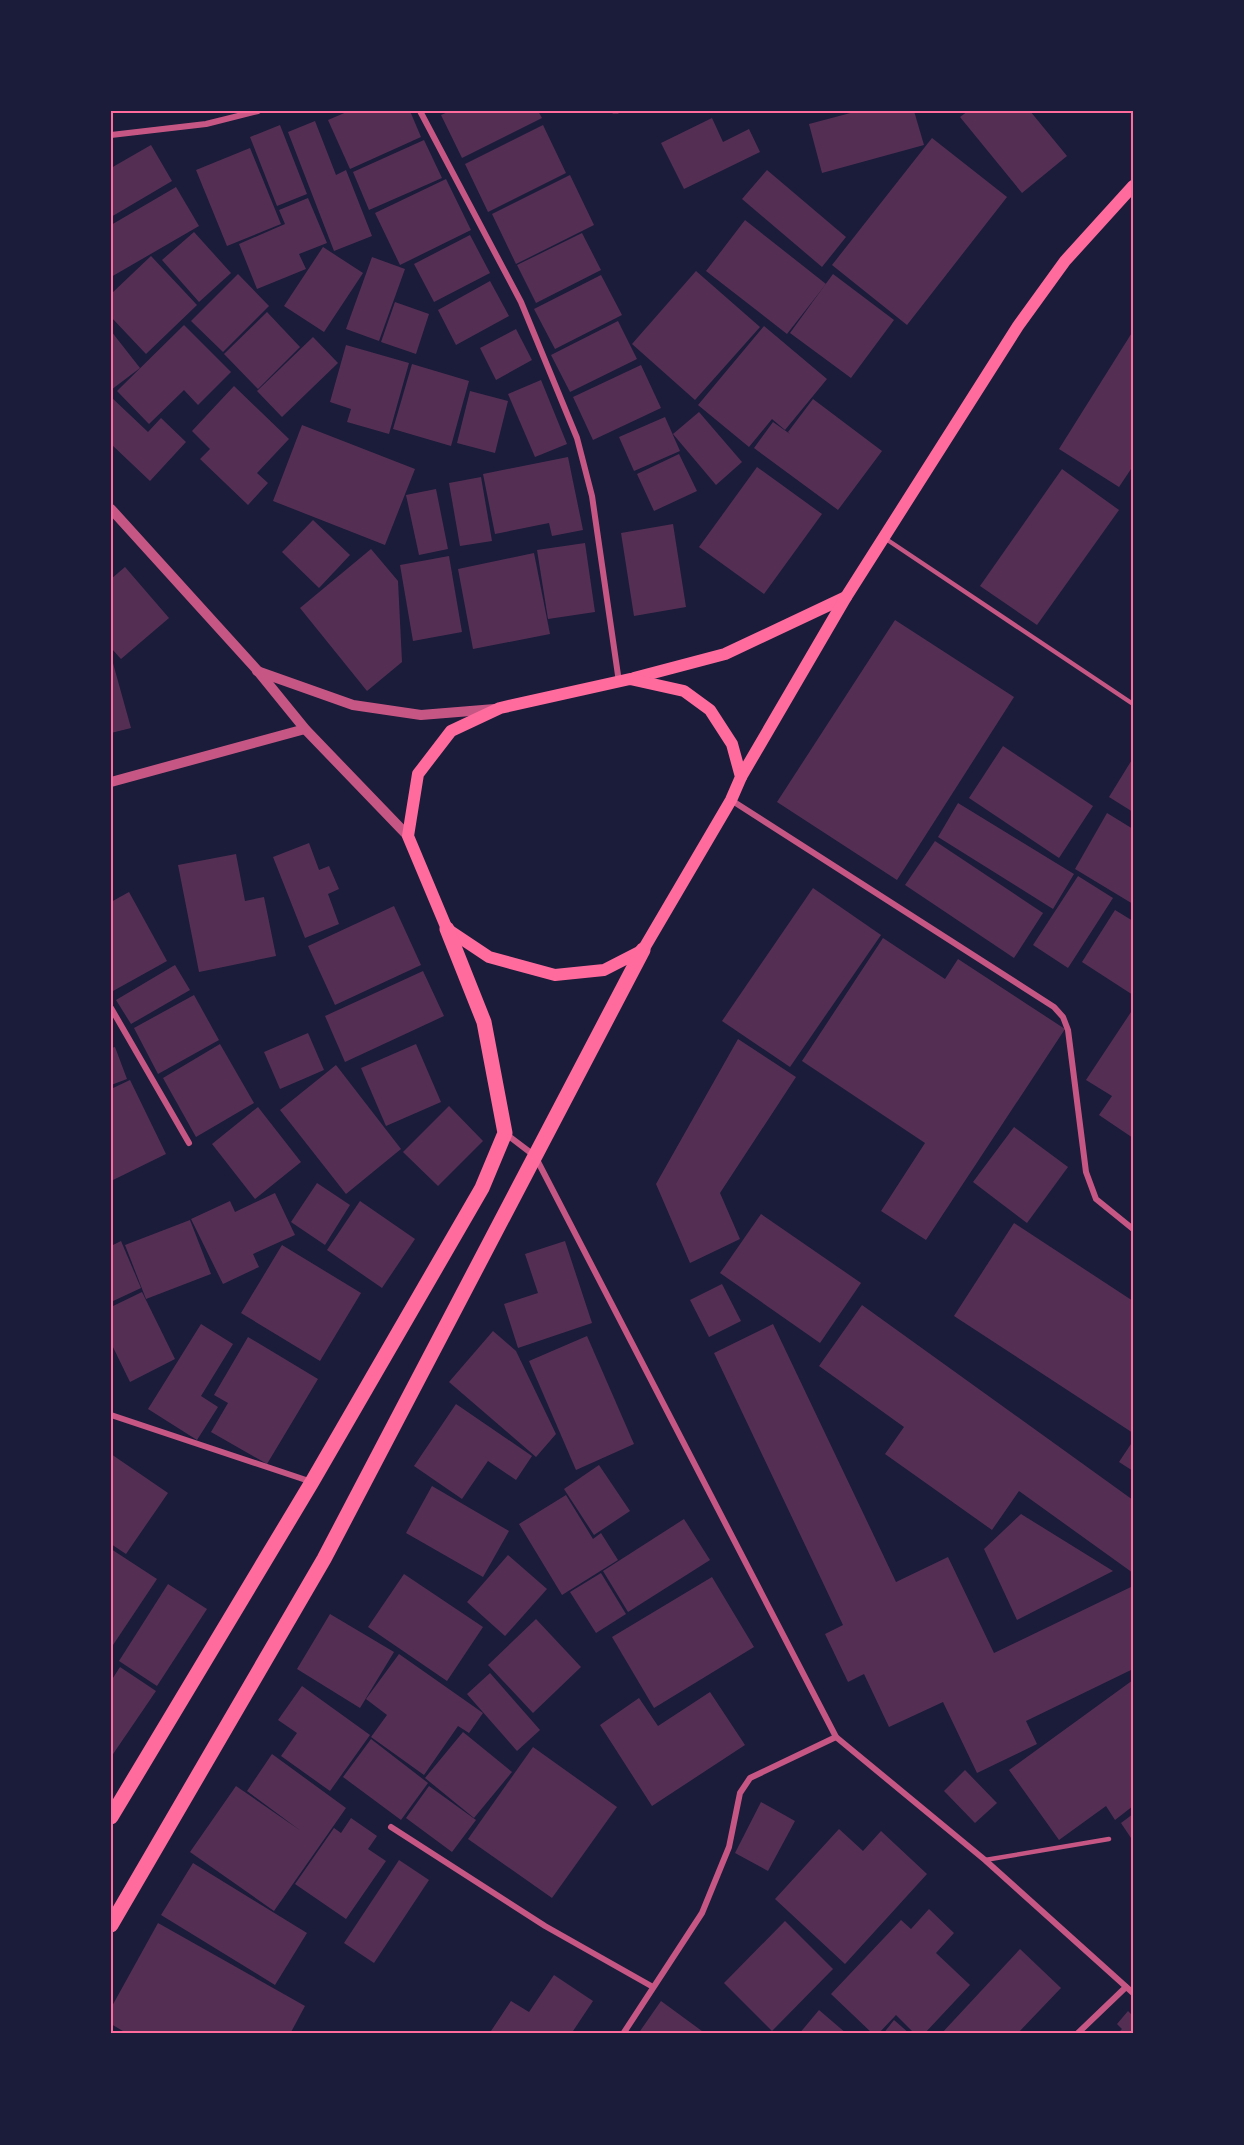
<svg xmlns="http://www.w3.org/2000/svg" width="1244" height="2145" font-family="'Exo 2',sans-serif">
	<rect width="100%" height="100%" fill="#1b1b3a"/>
	<!-- building -->
	<g fill="#542f53">
		<path d="M349 111H410L421 137 350 169 328 120Z"/>
		<path d="M450 111H538L542 118 462 158 441 115Z"/>
		<path d="M858 111H914L924 145 822 173 809 124Z"/>
		<path d="M968 111H1030L1067 156 1022 193 960 117Z"/>
		<path d="M712 118 723 142 749 129 760 152 684 189 661 143Z"/>
		<path d="M315 121 336 175 346 170 372 236 334 251 288 132Z"/>
		<path d="M280 125 307 194 277 206 250 137Z"/>
		<path d="M543 125 566 173 488 212 465 164Z"/>
		<path d="M932 138 1007 197 907 325 832 265Z"/>
		<path d="M424 140 442 178 369 210 353 172Z"/>
		<path d="M151 145 172 181 111 217V168Z"/>
		<path d="M250 148 281 224 227 246 196 170Z"/>
		<path d="M767 170 846 237 822 267 742 199Z"/>
		<path d="M570 175 594 225 516 264 492 214Z"/>
		<path d="M446 179 471 230 400 265 375 213Z"/>
		<path d="M176 187 199 226 111 277V225Z"/>
		<path d="M308 198 327 243 299 254 306 269 257 289 239 244 285 224 279 210Z"/>
		<path d="M745 220 826 284 787 334 706 271Z"/>
		<path d="M194 232 231 273 199 302 162 260Z"/>
		<path d="M582 233 601 270 536 303 517 265Z"/>
		<path d="M470 235 490 273 434 302 414 264Z"/>
		<path d="M323 247 363 273 324 332 284 306Z"/>
		<path d="M151 256 197 305 146 354 111 317V294Z"/>
		<path d="M372 257 405 269 379 341 346 329Z"/>
		<path d="M696 271 760 327 695 400 632 344Z"/>
		<path d="M238 274 269 306 223 352 191 321Z"/>
		<path d="M833 274 894 320 851 378 790 333Z"/>
		<path d="M601 275 622 315 555 349 534 309Z"/>
		<path d="M490 281 509 316 456 345 438 310Z"/>
		<path d="M395 302 429 314 416 354 381 342Z"/>
		<path d="M267 312 300 347 258 389 224 354Z"/>
		<path d="M618 321 637 359 570 392 551 355Z"/>
		<path d="M184 325 231 372 198 405 184 390 149 424 117 391Z"/>
		<path d="M764 326 827 379 785 430 772 419 749 447 698 405Z"/>
		<path d="M516 329 532 360 496 380 480 348Z"/>
		<path d="M111 331 140 368 111 390Z"/>
		<path d="M1133 331V466L1119 487 1059 449Z"/>
		<path d="M313 337 338 363 282 417 257 391Z"/>
		<path d="M346 345 409 363 389 434 347 422 351 409 330 402Z"/>
		<path d="M412 364 469 381 451 446 393 429Z"/>
		<path d="M641 365 661 408 593 440 573 397Z"/>
		<path d="M541 380 567 444 535 457 508 394Z"/>
		<path d="M234 386 289 439 257 473 268 483 248 505 200 459 210 449 192 431Z"/>
		<path d="M470 391 508 401 495 453 457 443Z"/>
		<path d="M111 397 148 432 161 418 186 442 150 481 111 444Z"/>
		<path d="M813 399 882 451 838 510 754 448 773 422 790 434 788 432Z"/>
		<path d="M699 412 742 462 716 485 673 434Z"/>
		<path d="M665 417 680 451 634 471 619 437Z"/>
		<path d="M302 425 415 469 385 545 273 501Z"/>
		<path d="M679 454 697 491 654 511 637 474Z"/>
		<path d="M568 457 583 530 552 536 549 523 495 534 483 474Z"/>
		<path d="M757 467 822 514 764 594 699 547Z"/>
		<path d="M1062 469 1119 510 1037 625 980 586Z"/>
		<path d="M481 477 492 541 460 546 449 483Z"/>
		<path d="M436 489 448 549 419 555 406 495Z"/>
		<path d="M313 520 350 555 319 588 282 552Z"/>
		<path d="M673 524 686 607 634 616 621 533Z"/>
		<path d="M585 543 595 612 548 619 537 550Z"/>
		<path d="M371 549 398 581 402 662 367 691 300 608Z"/>
		<path d="M534 553 550 634 473 649 458 569Z"/>
		<path d="M449 556 462 632 413 641 400 565Z"/>
		<path d="M125 567 169 618 121 659 111 648V579Z"/>
		<path d="M895 620 1014 697 897 880 777 802Z"/>
		<path d="M111 656 131 728 111 733Z"/>
		<path d="M1003 746 1093 806 1059 858 969 798Z"/>
		<path d="M1133 758V812L1109 797Z"/>
		<path d="M958 803 1074 874 1053 909 938 837Z"/>
		<path d="M1107 813 1133 829V904L1075 869Z"/>
		<path d="M935 841 1043 913 1014 958 905 885Z"/>
		<path d="M309 843 319 870 329 866 339 889 328 894 339 924 305 938 273 857Z"/>
		<path d="M236 854 245 901 264 897 276 956 199 972 178 865Z"/>
		<path d="M1078 876 1113 898 1068 968 1033 945Z"/>
		<path d="M813 888 881 935 790 1067 722 1021Z"/>
		<path d="M129 892 167 961 113 991 111 902Z"/>
		<path d="M394 906 421 965 335 1005 308 946Z"/>
		<path d="M1115 910 1133 921V995L1082 962Z"/>
		<path d="M883 938 945 979 958 959 1065 1029 926 1240 881 1211 925 1143 802 1061Z"/>
		<path d="M175 965 190 990 131 1024 116 1000Z"/>
		<path d="M423 971 444 1016 345 1062 325 1016Z"/>
		<path d="M194 995 219 1040 158 1074 134 1028Z"/>
		<path d="M1133 1009V1138L1099 1115 1112 1096 1086 1080Z"/>
		<path d="M308 1033 324 1070 280 1089 264 1052Z"/>
		<path d="M738 1039 796 1077 720 1193 740 1239 690 1263 656 1184Z"/>
		<path d="M220 1044 254 1103 196 1137 163 1078Z"/>
		<path d="M416 1044 441 1102 386 1126 361 1068Z"/>
		<path d="M115 1047 127 1079 111 1085V1048Z"/>
		<path d="M336 1065 401 1149 346 1194 280 1110Z"/>
		<path d="M130 1080 166 1154 111 1181V1089Z"/>
		<path d="M449 1106 483 1141 438 1186 403 1152Z"/>
		<path d="M258 1107 301 1162 255 1199 212 1144Z"/>
		<path d="M1014 1127 1068 1167 1027 1223 973 1182Z"/>
		<path d="M317 1183 350 1205 325 1245 291 1222Z"/>
		<path d="M275 1193 295 1235 253 1254 259 1267 223 1284 191 1219 230 1201 235 1212Z"/>
		<path d="M360 1201 415 1239 382 1288 327 1250Z"/>
		<path d="M761 1214 861 1283 820 1343 720 1273Z"/>
		<path d="M190 1220 211 1274 146 1299 125 1245Z"/>
		<path d="M1014 1223 1133 1301V1433L954 1316Z"/>
		<path d="M121 1241 141 1288 111 1302V1246Z"/>
		<path d="M565 1241 592 1323 518 1348 504 1304 538 1293 525 1254Z"/>
		<path d="M282 1245 361 1293 320 1361 241 1313Z"/>
		<path d="M722 1284 741 1321 709 1337 690 1300Z"/>
		<path d="M142 1292 175 1359 130 1382 111 1343V1307Z"/>
		<path d="M862 1305 1133 1500V1573L1019 1491 992 1530 885 1454 904 1427 819 1366Z"/>
		<path d="M201 1324 233 1344 201 1396 218 1407 197 1440 148 1409Z"/>
		<path d="M773 1324 896 1582 948 1557 994 1653 1133 1586V1669L1026 1721 1037 1744 977 1773 943 1702 889 1727 864 1674 848 1682 825 1634 843 1625 714 1353Z"/>
		<path d="M493 1331 516 1351 556 1434 536 1457 449 1382Z"/>
		<path d="M587 1336 634 1444 576 1470 529 1361Z"/>
		<path d="M248 1337 318 1379 267 1464 211 1432 228 1403 214 1395Z"/>
		<path d="M456 1404 532 1456 516 1480 488 1461 462 1499 414 1466Z"/>
		<path d="M1133 1441V1471L1119 1462Z"/>
		<path d="M111 1454 168 1493 126 1554 111 1544Z"/>
		<path d="M599 1465 630 1511 594 1535 564 1489Z"/>
		<path d="M432 1486 509 1531 483 1577 406 1533Z"/>
		<path d="M566 1495 593 1539 601 1533 618 1560 562 1595 519 1524Z"/>
		<path d="M1021 1514 1113 1571 1017 1620 984 1549Z"/>
		<path d="M684 1519 710 1560 628 1612 603 1571Z"/>
		<path d="M111 1549 157 1579 111 1648Z"/>
		<path d="M508 1555 547 1589 505 1636 467 1602Z"/>
		<path d="M601 1573 626 1614 596 1633 570 1592Z"/>
		<path d="M404 1574 483 1627 447 1681 368 1627Z"/>
		<path d="M712 1577 754 1647 654 1708 612 1637Z"/>
		<path d="M168 1584 207 1609 157 1686 119 1661Z"/>
		<path d="M330 1614 394 1652 360 1708 297 1669Z"/>
		<path d="M536 1619 581 1667 533 1713 488 1665Z"/>
		<path d="M399 1654 483 1713 469 1733 458 1726 424 1775 371 1737 387 1715 366 1699Z"/>
		<path d="M120 1667 156 1691 111 1757V1681Z"/>
		<path d="M490 1673 540 1730 517 1751 467 1694Z"/>
		<path d="M1133 1680V1806L1115 1820 1106 1806 1059 1840 1009 1770Z"/>
		<path d="M302 1686 370 1735 330 1791 281 1756 297 1733 278 1720Z"/>
		<path d="M710 1692 745 1745 652 1806 600 1725 639 1698 658 1726Z"/>
		<path d="M463 1732 512 1772 474 1818 425 1778Z"/>
		<path d="M371 1739 428 1783 401 1820 343 1777Z"/>
		<path d="M533 1747 617 1807 552 1898 468 1839Z"/>
		<path d="M272 1754 346 1808 274 1911 190 1852 236 1786 301 1831 247 1791Z"/>
		<path d="M965 1770 997 1803 975 1823 944 1791Z"/>
		<path d="M429 1786 476 1820 452 1852 406 1818Z"/>
		<path d="M761 1802 795 1821 768 1871 735 1853Z"/>
		<path d="M1133 1814V1841L1121 1823Z"/>
		<path d="M351 1818 377 1836 368 1849 386 1861 346 1919 295 1884 334 1828 341 1833Z"/>
		<path d="M839 1829 863 1851 881 1831 927 1874 845 1964 775 1899Z"/>
		<path d="M399 1860 429 1880 374 1963 344 1943Z"/>
		<path d="M193 1863 307 1933 275 1985 161 1915Z"/>
		<path d="M929 1909 954 1933 936 1953 970 1985 924 2034H915L896 2015 878 2034H873L831 1994 901 1920 911 1929Z"/>
		<path d="M785 1921 833 1969 772 2031 724 1983Z"/>
		<path d="M158 1923 305 2006 290 2034H128L111 2024V2008Z"/>
		<path d="M1020 1949 1061 1988 1017 2034H941Z"/>
		<path d="M554 1975 593 2001 571 2034H489L511 2001 529 2012Z"/>
		<path d="M661 2001 706 2034H638Z"/>
		<path d="M819 2010 847 2034H799Z"/>
		<path d="M1128 2011 1133 2016V2034H1117L1122 2029 1117 2024Z"/>
		<path d="M894 2020 910 2034H883Z"/>
	</g>
	<g fill="none" stroke-linecap="round" stroke-linejoin="round">
		<!-- service -->
		<g stroke="#c65784" stroke-width="4.5">
			<path d="M613 111H618"/>
			<path d="M886 539 1133 704"/>
			<path d="M985 1860 1109 1839"/>
		</g>
		<!-- minor -->
		<g stroke="#c65784" stroke-width="6">
			<path d="M420 111 521 302 577 438 592 496 619 682"/>
			<path d="M111 135 206 124 258 111"/>
			<path d="M731 800 1054 1007 1063 1017 1068 1030 1086 1172 1096 1199 1133 1229"/>
			<path d="M111 1008 189 1143"/>
			<path d="M506 1134 535 1156 836 1737 985 1860 1133 1993"/>
			<path d="M111 1415 312 1482"/>
			<path d="M391 1827 545 1926 653 1987"/>
			<path d="M623 2034 702 1913 729 1847 740 1793 750 1778 836 1737"/>
			<path d="M1077 2034 1126 1987"/>
		</g>
		<!-- tertiary -->
		<g stroke="#c65784" stroke-width="10">
			<path d="M111 509 257 670 305 729 408 836"/>
			<path d="M257 671 353 705 421 715 495 709"/>
			<path d="M111 782 305 729"/>
		</g>
		<!-- secondary -->
		<g stroke="#ff6b9d" stroke-width="12">
			<path d="M634 678 725 654 846 597"/>
			<path d="M630 679 684 691 710 710 732 744 741 777 731 800 643 950 604 970 555 975 489 957 447 929 408 836 418 774 451 731 500 708Z"/>
			<path d="M741 777 846 597 1018 326 1065 261 1133 186"/>
		</g>
		<!-- primary -->
		<g stroke="#ff6b9d" stroke-width="15">
			<path d="M111 1817 312 1482 482 1188 505 1133 484 1022 447 929"/>
			<path d="M111 1925 324 1559 643 950"/>
		</g>
	</g>
	<!-- border -->
	<rect width="1244" height="2145" fill="none" stroke="#1b1b3a" stroke-width="225"/>
	<rect x="112" y="112" width="1020" height="1920" fill="none" stroke="#ff6b9d" stroke-width="2"/>
</svg>
